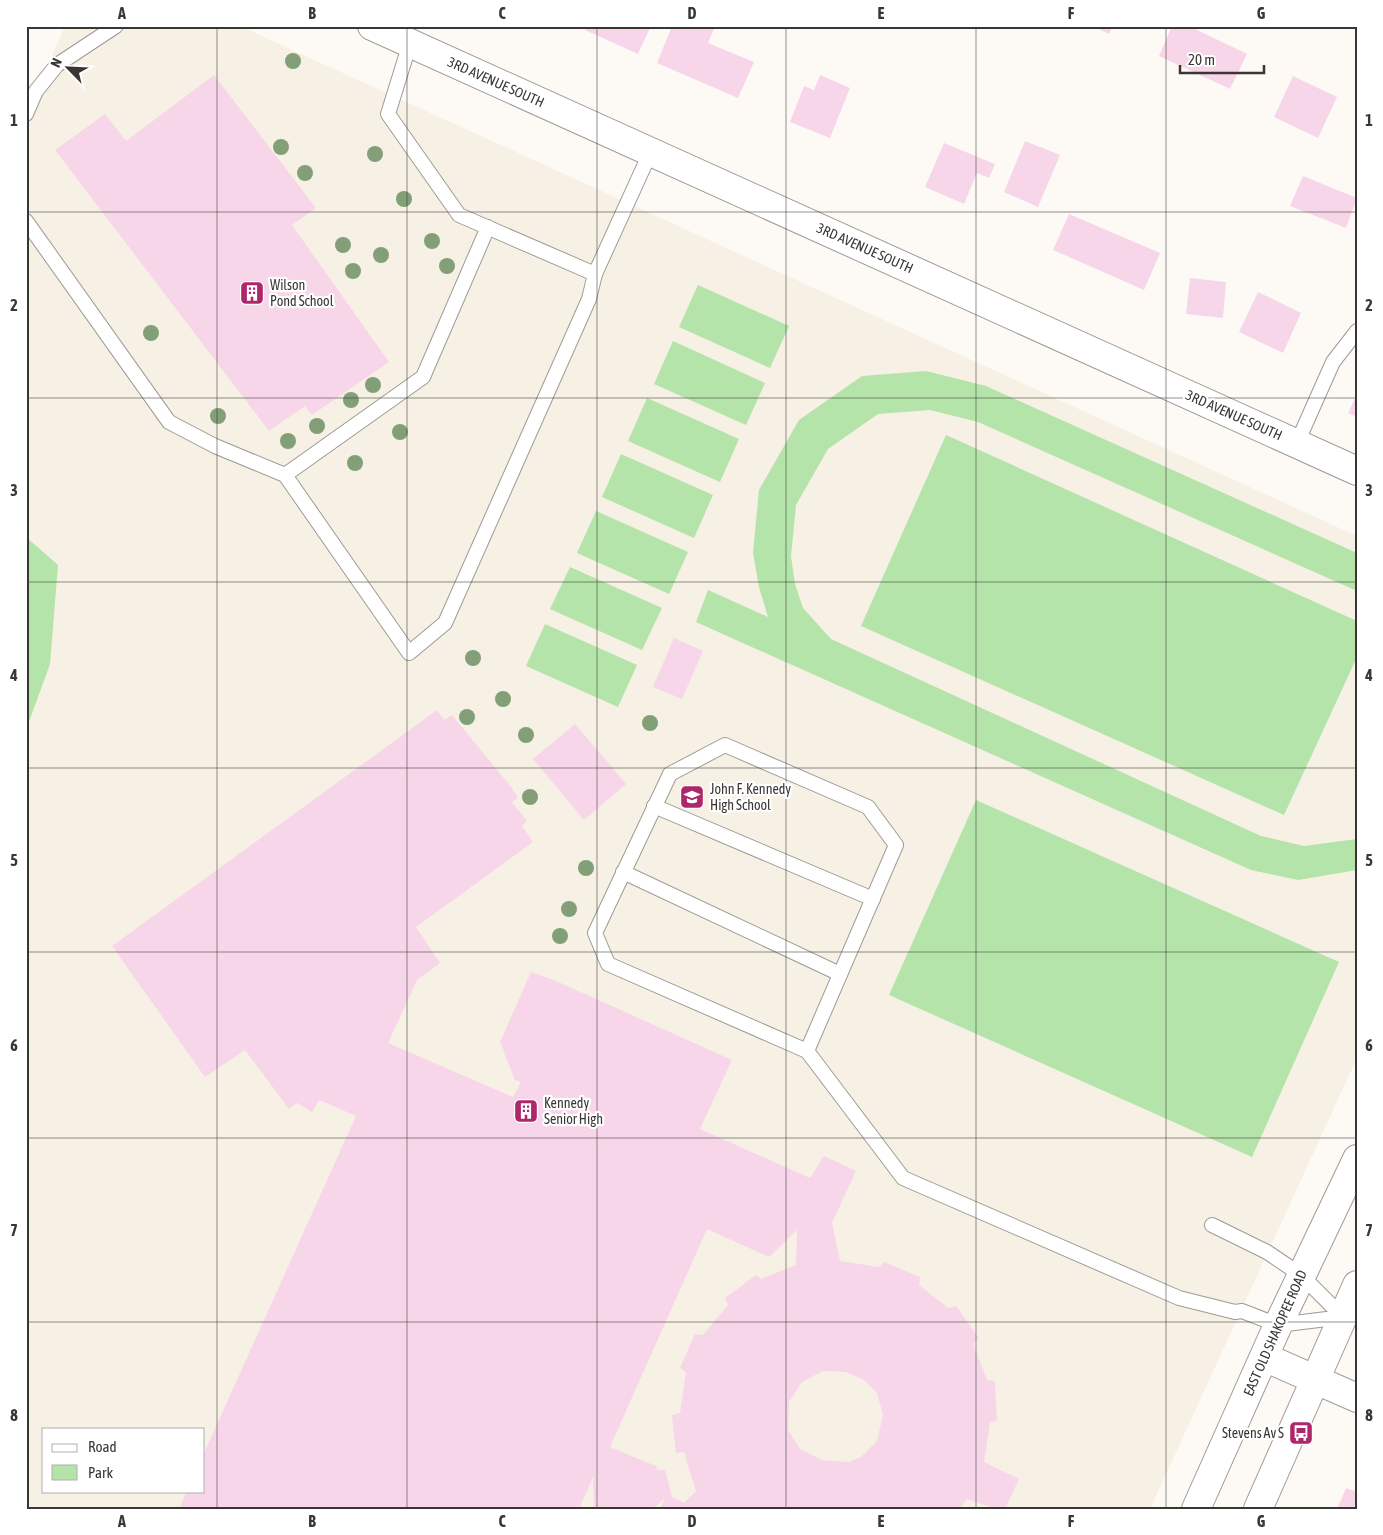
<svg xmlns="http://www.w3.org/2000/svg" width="1383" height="1535" font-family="'Asap Condensed',sans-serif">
	<rect width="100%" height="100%" fill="#fdfaf5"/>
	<!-- built -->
	<path fill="#f7f0e4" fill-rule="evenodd" d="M65 26H240L1357 536V1058L1150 1509H26V114ZM44 1429H204V1491H44Z"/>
	<!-- green -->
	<g fill="#b4e4aa">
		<path d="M698 285 789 326 770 368 679 327Z"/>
		<path d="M673 341 765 383 746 425 654 384Z"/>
		<path d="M926 371 986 386 1357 553V591L978 422 930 410 878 414 828 449 796 505 791 556 795 584 803 608 831 639 1261 836 1304 846 1357 839V870L1298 880 1251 870 696 622 708 590 768 617 759 587 753 553 759 490 799 420 862 376Z"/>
		<path d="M647 398 739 439 720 482 628 441Z"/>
		<path d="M946 435 1357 621V657L1284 815 861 626Z"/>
		<path d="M621 454 713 495 694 538 602 497Z"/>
		<path d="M596 511 688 552 669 594 577 553Z"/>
		<path d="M26 537 58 565 50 664 26 730Z"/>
		<path d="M570 567 662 608 642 650 550 609Z"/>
		<path d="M545 624 637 665 618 707 526 666Z"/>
		<path d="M976 800 1339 962 1252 1157 889 995Z"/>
	</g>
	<!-- building -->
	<g fill="#f8d6ea" fill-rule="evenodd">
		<path d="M587 26H651L638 54 585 30Z"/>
		<path d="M672 26H715L708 43 754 62 738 98 657 63Z"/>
		<path d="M1092 26H1113L1109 34Z"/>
		<path d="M1172 26H1189L1247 54 1230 89 1159 56Z"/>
		<path d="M214 75 316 208 292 225 389 362 312 415 305 406 269 431 55 150 105 114 126 141Z"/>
		<path d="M820 75 850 88 830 138 790 122 804 86 814 90Z"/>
		<path d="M1293 76 1337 97 1318 138 1274 117Z"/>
		<path d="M1025 141 1060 155 1038 207 1004 192Z"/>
		<path d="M944 143 995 164 989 178 977 173 964 204 925 187Z"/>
		<path d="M1303 176 1357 198 1346 228 1290 206Z"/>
		<path d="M1069 214 1160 253 1144 290 1053 250Z"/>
		<path d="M1190 278 1226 282 1223 318 1186 314Z"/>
		<path d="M1258 292 1301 313 1283 353 1239 332Z"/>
		<path d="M1357 394V417L1348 413Z"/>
		<path d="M674 638 703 651 682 699 653 687Z"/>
		<path d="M437 710 444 720 452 715 512 788 518 798 512 802 527 821 522 826 533 842 416 927 440 963 417 980 388 1043 513 1097 521 1082 515 1080 500 1042 531 972 556 981 732 1060 700 1129 810 1178 824 1156 856 1171 832 1223 840 1261 879 1267 884 1262 920 1277 919 1285 948 1308 956 1306 979 1338 973 1344 987 1380 995 1381 997 1421 990 1422 984 1462 1019 1479 1005 1509H997L967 1499 959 1509H660L665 1498 653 1509H594L593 1477 579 1509H179L187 1491H204V1453L356 1116 319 1100 312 1112 297 1103 289 1109 245 1050 205 1077 112 946ZM707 1229 769 1257 797 1230 796 1265 761 1279 756 1275 725 1298 728 1305 703 1335 695 1334 680 1368 686 1372 680 1413 672 1415 676 1453 684 1452 696 1491 684 1503 672 1497 665 1470H657L656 1466 610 1447ZM823 1371 846 1372 864 1380 877 1393 883 1415 877 1441 861 1457 849 1462 822 1460 800 1449 788 1430 789 1402 802 1382Z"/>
		<path d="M575 724 626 784 584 820 533 759Z"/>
		<path d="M1346 1488 1357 1492V1509H1337Z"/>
	</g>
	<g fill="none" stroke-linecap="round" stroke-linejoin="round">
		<defs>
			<g id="lane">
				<path d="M410 43 388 114 459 215 595 274 651 151"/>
				<path d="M26 114 36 91 57 65 116 26"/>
				<path d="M26 221 169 422 215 446 285 475 409 653 445 623 589 299 595 274"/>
				<path d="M1297 443 1333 362 1357 331"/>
				<path d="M285 475 423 377 488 227"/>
				<path d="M654 806 873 899"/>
				<path d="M623 872 840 974"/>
				<path d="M807 1051 608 964 595 933 670 774 725 745 868 807 896 845 807 1051 903 1178 1179 1298 1235 1312 1242 1311 1278 1325 1343 1317"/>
				<path d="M1212 1225 1267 1252 1301 1275 1343 1317"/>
			</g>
			<g id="street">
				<path d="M372 26 1357 471"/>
				<path d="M1264 1357 1357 1398"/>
			</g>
			<g id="secondary">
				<path d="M1196 1509 1278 1325 1357 1159"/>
				<path d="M1258 1509 1357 1285"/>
			</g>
		</defs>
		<!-- lane casing -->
		<use href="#lane" stroke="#9e9b96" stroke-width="16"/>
		<!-- street casing -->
		<use href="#street" stroke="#9e9b96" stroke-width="30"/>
		<!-- secondary casing -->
		<use href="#secondary" stroke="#9e9b96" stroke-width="30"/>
		<!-- lane -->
		<use href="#lane" stroke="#fff" stroke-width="14"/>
		<!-- street -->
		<use href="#street" stroke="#fff" stroke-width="28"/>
		<!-- secondary -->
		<use href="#secondary" stroke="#fff" stroke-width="28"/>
	</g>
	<!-- trees -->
	<g fill="#829f78">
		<circle cx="293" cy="61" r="8"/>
		<circle cx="281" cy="147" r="8"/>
		<circle cx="375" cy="154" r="8"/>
		<circle cx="305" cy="173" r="8"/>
		<circle cx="404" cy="199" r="8"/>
		<circle cx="432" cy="241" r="8"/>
		<circle cx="343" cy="245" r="8"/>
		<circle cx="381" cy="255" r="8"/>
		<circle cx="447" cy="266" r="8"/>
		<circle cx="353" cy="271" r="8"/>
		<circle cx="151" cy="333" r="8"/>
		<circle cx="373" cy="385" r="8"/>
		<circle cx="351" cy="400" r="8"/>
		<circle cx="218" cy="416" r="8"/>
		<circle cx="317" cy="426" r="8"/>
		<circle cx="400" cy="432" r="8"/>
		<circle cx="288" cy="441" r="8"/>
		<circle cx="355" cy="463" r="8"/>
		<circle cx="473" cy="658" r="8"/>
		<circle cx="503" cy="699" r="8"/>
		<circle cx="467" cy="717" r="8"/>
		<circle cx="650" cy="723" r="8"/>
		<circle cx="526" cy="735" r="8"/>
		<circle cx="530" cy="797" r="8"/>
		<circle cx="586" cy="868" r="8"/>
		<circle cx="569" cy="909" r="8"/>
		<circle cx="560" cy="936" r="8"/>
	</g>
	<!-- grid -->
	<path fill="none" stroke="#383735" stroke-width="1" stroke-opacity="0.55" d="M217 26V1509M407 26V1509M597 26V1509M786 26V1509M976 26V1509M1166 26V1509M26 212H1357M26 398H1357M26 582H1357M26 768H1357M26 952H1357M26 1138H1357M26 1322H1357"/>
	<!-- icons -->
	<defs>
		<symbol id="building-square" viewBox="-11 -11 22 22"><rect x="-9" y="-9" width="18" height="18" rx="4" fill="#ae276b" stroke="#fff"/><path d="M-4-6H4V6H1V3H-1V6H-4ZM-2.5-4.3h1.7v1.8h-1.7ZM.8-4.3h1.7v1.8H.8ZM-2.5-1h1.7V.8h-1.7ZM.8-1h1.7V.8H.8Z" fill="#fff"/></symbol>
		<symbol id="school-square" viewBox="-11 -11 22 22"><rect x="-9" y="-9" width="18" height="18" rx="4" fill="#ae276b" stroke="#fff"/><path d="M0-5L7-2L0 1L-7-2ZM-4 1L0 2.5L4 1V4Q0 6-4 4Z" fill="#fff"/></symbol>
		<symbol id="bus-square" viewBox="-11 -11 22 22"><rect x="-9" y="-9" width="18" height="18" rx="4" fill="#ae276b" stroke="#fff"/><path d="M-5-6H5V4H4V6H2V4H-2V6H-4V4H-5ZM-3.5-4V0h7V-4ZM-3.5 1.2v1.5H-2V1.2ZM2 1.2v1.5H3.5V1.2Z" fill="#fff"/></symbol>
	</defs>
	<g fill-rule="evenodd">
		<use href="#building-square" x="238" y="279" width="28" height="28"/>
		<use href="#school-square" x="678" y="783" width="28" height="28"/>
		<use href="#building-square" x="512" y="1097" width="28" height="28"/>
		<use href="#bus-square" x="1287" y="1419" width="28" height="28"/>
	</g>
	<g text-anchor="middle" stroke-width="4.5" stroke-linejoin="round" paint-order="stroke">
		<!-- street labels -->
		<g font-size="14" fill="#383735" stroke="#fff">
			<text transform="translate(496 82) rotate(24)" y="5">3RD AVENUE SOUTH</text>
			<text transform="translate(865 248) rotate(24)" y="5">3RD AVENUE SOUTH</text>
			<text transform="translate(1234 415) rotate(24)" y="5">3RD AVENUE SOUTH</text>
			<text transform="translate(1275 1333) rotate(-66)" y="5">EAST OLD SHAKOPEE ROAD</text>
		</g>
		<!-- poi labels -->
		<g font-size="14" fill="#383735" stroke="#fff" text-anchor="start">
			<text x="270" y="290">Wilson<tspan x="270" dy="16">Pond School</tspan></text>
			<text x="710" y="794">John F. Kennedy<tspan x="710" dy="16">High School</tspan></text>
			<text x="544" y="1108">Kennedy<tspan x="544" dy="16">Senior High</tspan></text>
			<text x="1284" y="1438" text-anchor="end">Stevens Av S</text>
		</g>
	</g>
	<!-- border -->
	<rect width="1383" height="1535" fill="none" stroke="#ffffff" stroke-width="55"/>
	<!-- legend -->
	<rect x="42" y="1428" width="162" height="65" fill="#ffffff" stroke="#afafae"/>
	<rect x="52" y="1444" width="25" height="8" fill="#ffffff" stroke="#afafae"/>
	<text x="88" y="1452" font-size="15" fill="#383735">Road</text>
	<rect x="52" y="1465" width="25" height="15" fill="#b4e4aa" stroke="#afafae"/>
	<text x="88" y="1478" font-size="15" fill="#383735">Park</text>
	<!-- north arrow -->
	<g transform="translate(68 68) rotate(294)" stroke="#ffffff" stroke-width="4" paint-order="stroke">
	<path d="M0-4L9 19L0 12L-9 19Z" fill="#383735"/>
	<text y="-8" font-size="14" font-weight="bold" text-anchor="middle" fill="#383735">N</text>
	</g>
	<!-- scale -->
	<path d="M1180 65v8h84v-8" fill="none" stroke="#383735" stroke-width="2.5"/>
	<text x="1188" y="65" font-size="15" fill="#383735" stroke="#ffffff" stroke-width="4" paint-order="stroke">20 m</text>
	<rect x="28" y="28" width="1328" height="1480" fill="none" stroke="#383735" stroke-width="2"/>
	<g font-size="16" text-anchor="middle" font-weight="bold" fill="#383735">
		<text x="122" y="19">A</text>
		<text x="312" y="19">B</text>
		<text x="502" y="19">C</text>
		<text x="692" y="19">D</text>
		<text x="881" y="19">E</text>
		<text x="1071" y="19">F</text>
		<text x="1261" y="19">G</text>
		<text x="14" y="126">1</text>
		<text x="1369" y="126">1</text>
		<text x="14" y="311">2</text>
		<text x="1369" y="311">2</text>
		<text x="14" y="496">3</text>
		<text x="1369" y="496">3</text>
		<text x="14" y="681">4</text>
		<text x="1369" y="681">4</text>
		<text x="14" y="866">5</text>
		<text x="1369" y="866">5</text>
		<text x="14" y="1051">6</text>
		<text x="1369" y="1051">6</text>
		<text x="14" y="1236">7</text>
		<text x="1369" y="1236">7</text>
		<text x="14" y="1421">8</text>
		<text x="1369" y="1421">8</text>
		<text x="122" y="1527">A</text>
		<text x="312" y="1527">B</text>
		<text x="502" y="1527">C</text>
		<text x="692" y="1527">D</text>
		<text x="881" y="1527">E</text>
		<text x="1071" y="1527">F</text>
		<text x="1261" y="1527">G</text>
	</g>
</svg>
